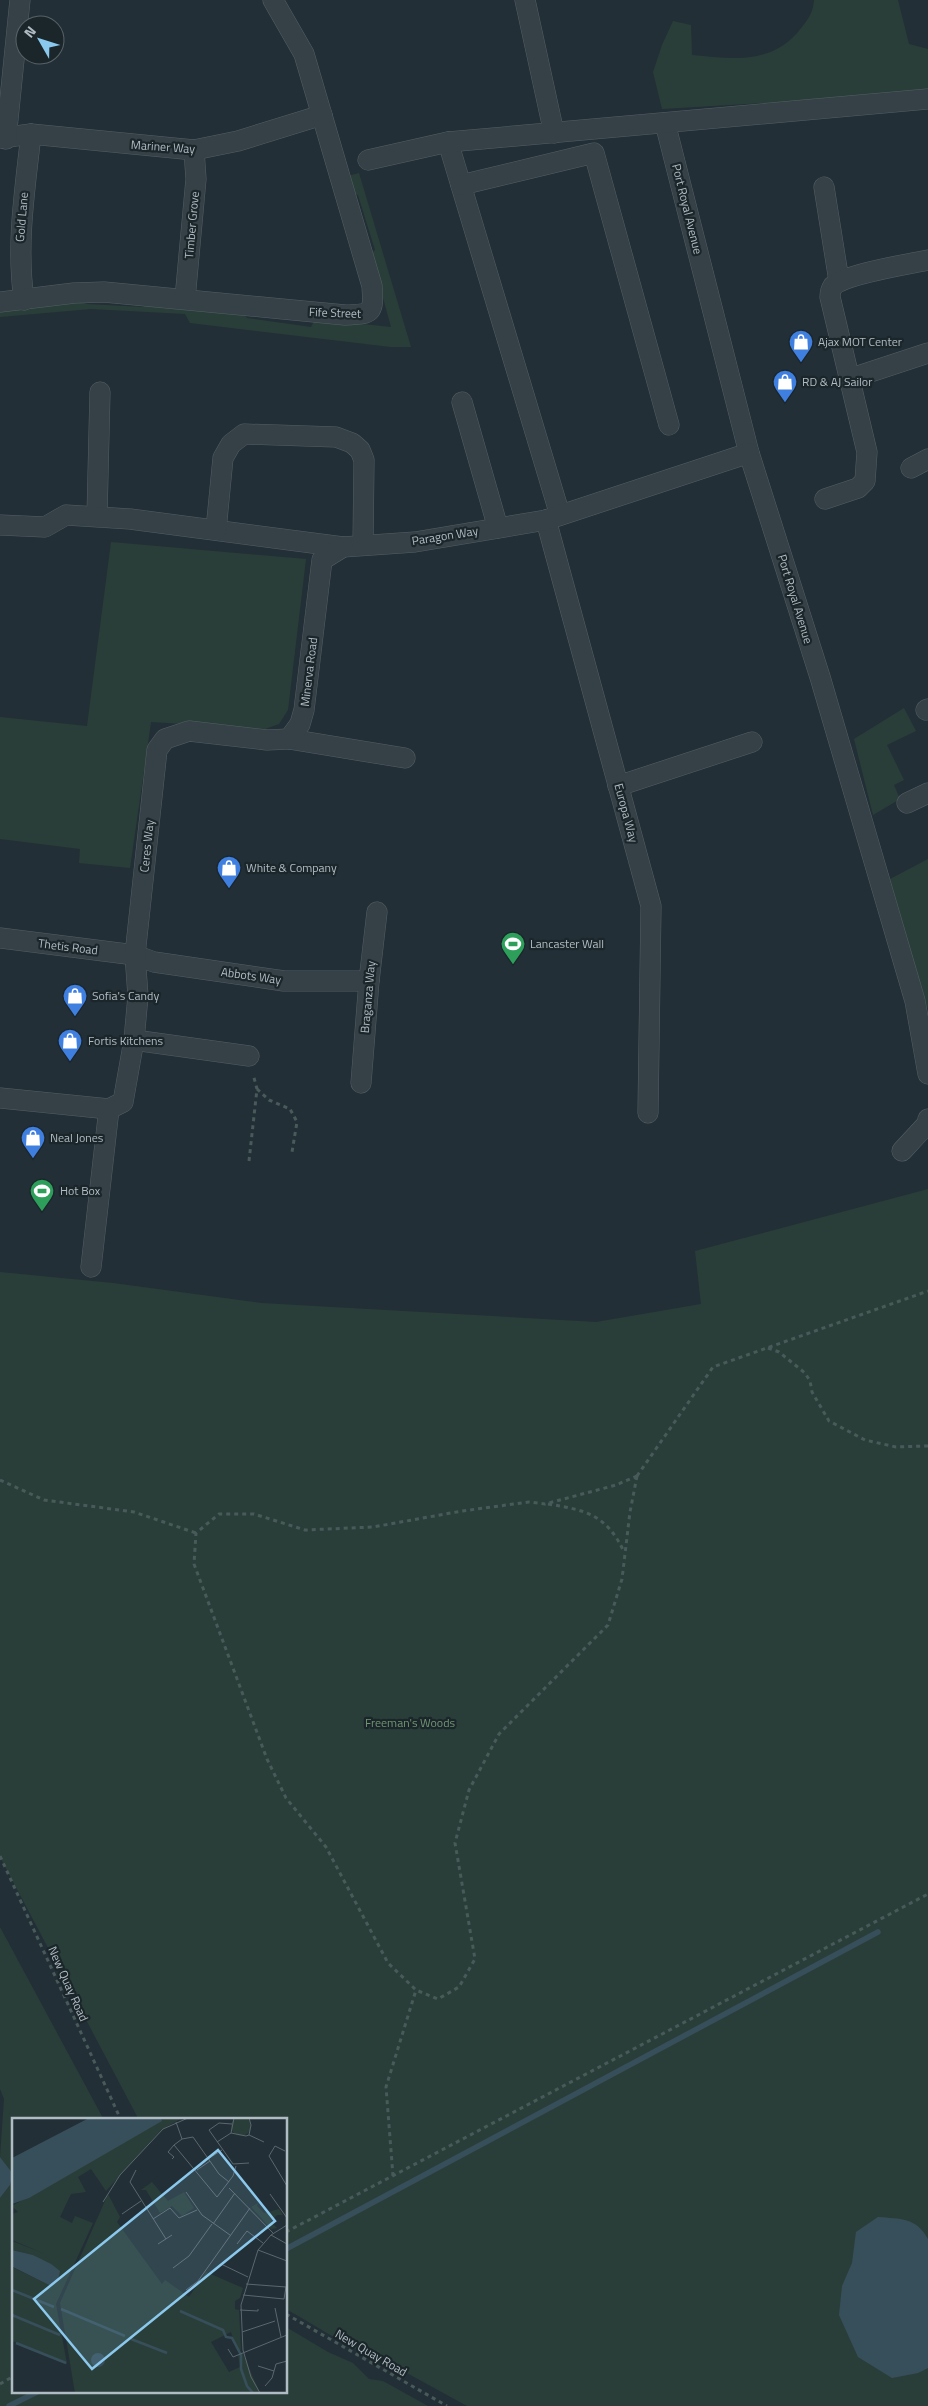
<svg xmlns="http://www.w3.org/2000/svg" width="928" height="2406" font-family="'Titillium Web',sans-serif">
	<rect width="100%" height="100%" fill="#232f36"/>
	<!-- green -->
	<g fill="#2a3e39">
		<path d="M814 0H898L909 44 928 49V91L800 101 662 109 653 72 662 45 673 21 691 25 692 55C733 59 774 65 802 27 809 18 813 12 814 0Z"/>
		<path d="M359 173 411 347H391L190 323 185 314 91 309 0 317V309L80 299 86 304 143 307 148 303 243 312 247 318 311 327 315 319 391 327 371 254 375 250 358 195 354 194 348 176Z"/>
		<path d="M111 542 306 559 288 710 279 724 265 729 151 722 130 868 79 863 80 849 0 839V717L87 726Z"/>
		<path d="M904 708 916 731 887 745 904 780 894 785 900 799 873 815 854 739Z"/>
		<path d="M928 859V1010L890 879Z"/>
		<path d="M928 1189V2406H467L405 2372C391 2355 380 2360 361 2352 336 2339 311 2323 286 2309V2120H139L0 1857V1272L113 1283 261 1303 596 1322 701 1304 695 1251Z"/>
		<path d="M0 1927 104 2120H14V2392H286V2327L328 2352 353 2363 369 2379 383 2381 428 2406H0V2198L10 2185 13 2175 0 2157 4 2099 0 2089Z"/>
	</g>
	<!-- water -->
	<g fill="#374f5b">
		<path d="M0 2157 13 2174 10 2185 0 2198Z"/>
		<path d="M878 2217C900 2219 916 2217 928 2239V2368L918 2373 892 2378 858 2357 839 2315 842 2286 852 2263 856 2232Z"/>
	</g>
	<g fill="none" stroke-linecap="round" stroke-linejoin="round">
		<!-- stream -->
		<g stroke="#374f5b" stroke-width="5.5">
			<path d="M286 2249 878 1932"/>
			<path d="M9 2406 37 2392"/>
		</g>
		<defs>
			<g id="minor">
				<path d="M525 0 554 133"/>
				<path d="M665 123 749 453 820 677 915 1001 928 1074"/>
				<path d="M0 138 31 134 194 150 238 141 322 115"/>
				<path d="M6 139 20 0"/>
				<path d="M448 142 560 515"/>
				<path d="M368 160 448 142 928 99"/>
				<path d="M461 185 594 153 669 425"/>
				<path d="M824 187 839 281"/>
				<path d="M185 299 196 179 194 150"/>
				<path d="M24 300C16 244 25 190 31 134"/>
				<path d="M0 302 74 293 104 292 345 315C372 314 374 314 372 286L304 54 273 0"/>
				<path d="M849 379 928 353"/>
				<path d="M462 402 498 528"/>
				<path d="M911 468 928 459"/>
				<path d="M825 499 858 488 865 481 867 452 830 297C830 292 831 289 833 286 845 274 909 264 928 260"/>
				<path d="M97 516 100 392"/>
				<path d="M546 520 651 906 648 1113"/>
				<path d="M0 525 45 527 66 515 130 519 343 547 415 542 546 520 749 453"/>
				<path d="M216 530 223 458 231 444 244 434 336 437 352 443 360 450 364 460 363 545"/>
				<path d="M926 710 928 709"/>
				<path d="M289 739 405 758"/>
				<path d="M618 786 752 742"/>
				<path d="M907 803 928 793"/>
				<path d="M0 938 135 955 154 962 284 981H369"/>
				<path d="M134 1040 249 1056"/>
				<path d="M361 1083 369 981 377 912"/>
				<path d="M0 1098 109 1109 123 1102 134 1040 138 996 135 955 157 750 165 739 189 731 267 740 289 739 300 724 304 710 322 560 343 547"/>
				<path d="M902 1151 927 1124 928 1119"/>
				<path d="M91 1267 109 1109"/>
			</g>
		</defs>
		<!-- minor casing -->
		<use href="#minor" stroke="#535f64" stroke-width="21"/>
		<!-- path -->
		<g stroke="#485a59" stroke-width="3" stroke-dasharray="4 4" stroke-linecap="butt">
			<path d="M257 1089 269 1100 290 1109 297 1122 292 1152"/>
			<path d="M249 1161 257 1089 253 1074"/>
			<path d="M768 1348 779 1352 805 1373 810 1381 812 1392 829 1421 865 1440 896 1447 928 1446"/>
			<path d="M637 1476 630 1512 622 1579 608 1625 499 1734 469 1790 455 1843 475 1959 459 1987 438 1999 416 1990 388 1963 326 1847 286 1798 267 1759 194 1564 196 1533 219 1514H254L305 1530 373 1527 462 1511 529 1502 545 1504 616 1485Z"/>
			<path d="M637 1476 713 1367 928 1291"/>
			<path d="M0 1480 44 1500 134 1512 196 1533"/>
			<path d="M548 1504C586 1510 607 1515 624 1552"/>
			<path d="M0 1856 121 2120"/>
			<path d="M393 2176 386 2087 416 1990"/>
			<path d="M286 2232 928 1894"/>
			<path d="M286 2314 447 2406"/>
			<path d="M0 2384 14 2376"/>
		</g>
		<!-- minor -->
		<use href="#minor" stroke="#364147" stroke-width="20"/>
	</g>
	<!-- icons -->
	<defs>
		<symbol id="shop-pin" viewBox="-11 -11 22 30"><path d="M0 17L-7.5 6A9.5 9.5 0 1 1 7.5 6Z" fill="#3f7fe0" stroke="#1b262b"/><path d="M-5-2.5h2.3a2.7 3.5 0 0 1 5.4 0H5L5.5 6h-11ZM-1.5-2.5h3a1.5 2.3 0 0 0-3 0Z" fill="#fff"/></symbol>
		<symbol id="stadium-pin" viewBox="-11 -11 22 30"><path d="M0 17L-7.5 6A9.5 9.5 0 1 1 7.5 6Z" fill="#2e9e5b" stroke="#1b262b"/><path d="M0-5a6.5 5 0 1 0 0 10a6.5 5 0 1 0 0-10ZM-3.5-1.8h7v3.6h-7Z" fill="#fff"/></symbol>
	</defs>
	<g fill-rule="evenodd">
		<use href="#shop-pin" x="787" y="328" width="28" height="38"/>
		<use href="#shop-pin" x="771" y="368" width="28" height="38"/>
		<use href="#shop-pin" x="215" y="854" width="28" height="38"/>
		<use href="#stadium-pin" x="499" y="930" width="28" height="38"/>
		<use href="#shop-pin" x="61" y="982" width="28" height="38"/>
		<use href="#shop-pin" x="56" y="1027" width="28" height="38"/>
		<use href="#shop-pin" x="19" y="1124" width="28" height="38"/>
		<use href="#stadium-pin" x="28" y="1177" width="28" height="38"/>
	</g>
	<g text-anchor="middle" stroke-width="4.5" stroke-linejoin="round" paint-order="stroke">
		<!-- street labels -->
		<g font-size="12" fill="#b0bcc3" stroke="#1b262b">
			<text transform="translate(163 147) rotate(4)" y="4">Mariner Way</text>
			<text transform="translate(687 209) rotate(76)" y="4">Port Royal Avenue</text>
			<text transform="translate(22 217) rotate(-85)" y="4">Gold Lane</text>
			<text transform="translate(192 225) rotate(-85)" y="4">Timber Grove</text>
			<text transform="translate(335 313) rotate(2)" y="4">Fife Street</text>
			<text transform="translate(445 536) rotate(-9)" y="4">Paragon Way</text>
			<text transform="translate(795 599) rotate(73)" y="4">Port Royal Avenue</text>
			<text transform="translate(309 672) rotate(-83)" y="4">Minerva Road</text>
			<text transform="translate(626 813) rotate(75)" y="4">Europa Way</text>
			<text transform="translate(147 846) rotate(-84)" y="4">Ceres Way</text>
			<text transform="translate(68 947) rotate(7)" y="4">Thetis Road</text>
			<text transform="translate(251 976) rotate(8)" y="4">Abbots Way</text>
			<text transform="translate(368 997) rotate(-85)" y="4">Braganza Way</text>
			<text transform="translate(68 1984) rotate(66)" y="4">New Quay Road</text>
			<text transform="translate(371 2353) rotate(30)" y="4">New Quay Road</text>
		</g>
		<!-- poi labels -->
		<g font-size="12" fill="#b0bcc3" stroke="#1b262b" text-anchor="start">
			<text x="818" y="346">Ajax MOT Center</text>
			<text x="802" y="386">RD &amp; AJ Sailor</text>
			<text x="246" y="872">White &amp; Company</text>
			<text x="530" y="948">Lancaster Wall</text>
			<text x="92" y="1000">Sofia's Candy</text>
			<text x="88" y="1045">Fortis Kitchens</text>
			<text x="50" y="1142">Neal Jones</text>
			<text x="60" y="1195">Hot Box</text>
		</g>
		<!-- park labels -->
		<g font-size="12" fill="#719671" stroke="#1b262b">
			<text x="410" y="1727">Freeman's Woods</text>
		</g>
	</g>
	<!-- overview -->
	<g transform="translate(12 2118)">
		<rect width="275" height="275" fill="#232f36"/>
		<path d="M219 8a10 10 0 1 1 20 0a10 10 0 1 1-20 0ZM150 0H170L149 12 94 73 79 51 66 59 74 74 59 76 48 99 60 105 63 98 81 105 44 186 55 246 0 223V149L39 168 46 162 47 153 21 137 0 132V123L33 136 0 122V96L6 94 0 88 149 3ZM140 64 156 83 172 74 182 90 170 98 160 88 148 95 134 72H129ZM96 76 108 99 105 104 150 166 153 162 177 179 194 154 231 170 228 180 223 183V191L227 192 229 232 226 234 219 214 199 224 217 254 228 249 226 237 230 234 248 275H63L48 185ZM246 85 245 88 252 95 267 91 271 97H265L259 104 265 110 259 111 239 89Z" fill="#2a3e39"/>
		<path d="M77 0H149L150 3 17 80 0 86V40ZM0 132 21 137 39 146 48 153 46 162 39 168 1 149ZM79 242a7 7 0 1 1 14 0a7 7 0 1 1-14 0Z" fill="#374f5b"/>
		<path fill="none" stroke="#374f5b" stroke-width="2.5" d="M0 172 42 189M49 191 113 218M168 193 211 212 214 219 220 220 229 237V251L235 268 241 275M0 197 48 217M119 221 155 235M4 225 54 245"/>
		<path fill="none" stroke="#5b676e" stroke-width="1" d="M222 0 219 15 234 18 237 17 239 7 237 0M164 4 170 21 162 27 205 79 221 58 224 48M220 6 207 5 197 12 221 46 237 45M237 17 252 24M170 21 181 19 207 56 217 64M205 24 219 15M273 33 263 28 257 38 275 68M160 41 162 39 156 34 162 27M196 41 210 32M124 52 118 64 154 121M185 52 198 43M217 70 261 115M174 74 190 97 218 117M258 76 275 100M91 84 108 57 151 11 176 0M110 96 129 83M141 101 158 90 167 100 185 92M201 106 223 75M259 117 275 126M146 126 160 117M225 126 235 113 251 125M246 132 275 143M209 146 236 159M161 150 177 138 200 106M174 172 186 163 238 90M231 177 272 181 274 169 234 166M263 190 269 219M228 192 246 193V191M230 214 263 203M216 231 221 239 275 217M246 248 262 253M253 268 260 260 264 246 275 243M248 275 239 259 231 232 229 187 246 132 259 117 275 107"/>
		<path fill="#8bc8ed" fill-opacity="0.15" stroke="#8bc8ed" stroke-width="2.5" d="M206 32 263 103 80 251 22 181Z"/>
		<rect width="275" height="275" fill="none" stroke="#b0bcc3" stroke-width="2.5"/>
	</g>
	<!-- north arrow -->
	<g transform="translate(40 40) rotate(309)"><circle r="24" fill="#1b262b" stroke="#576268"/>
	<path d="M0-4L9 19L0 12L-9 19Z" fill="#8bc8ed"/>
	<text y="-8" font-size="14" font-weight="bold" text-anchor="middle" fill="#b0bcc3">N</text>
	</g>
</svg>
